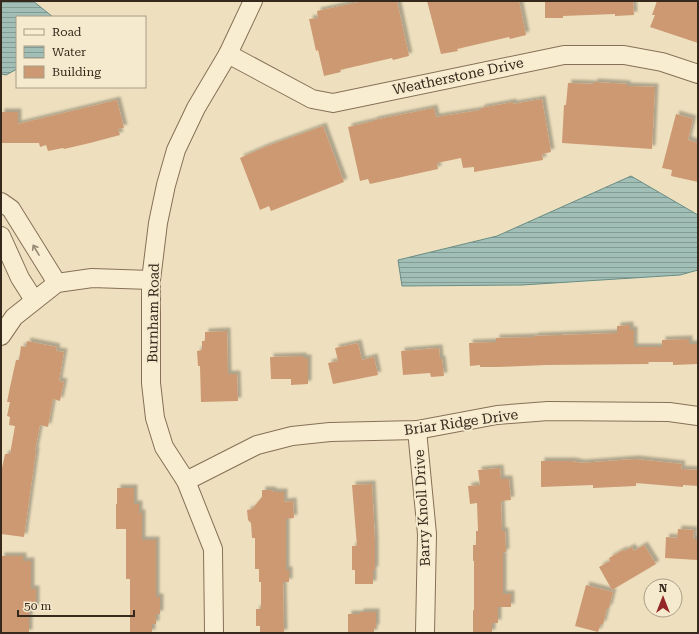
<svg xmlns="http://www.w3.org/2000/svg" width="699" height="634" font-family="'Roboto Serif',serif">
	<defs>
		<pattern id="water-rules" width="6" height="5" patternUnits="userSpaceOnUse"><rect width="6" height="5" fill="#a1bfb7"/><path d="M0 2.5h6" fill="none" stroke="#849b94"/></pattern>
		<filter id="shadow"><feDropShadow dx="3.5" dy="-3.5" stdDeviation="1" flood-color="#0004"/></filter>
	</defs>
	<rect width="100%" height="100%" fill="#eee0be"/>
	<!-- water -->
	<g fill="url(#water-rules)" stroke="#698d84">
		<path d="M1 1H33L53 17H17V69L6 75 1 74Z"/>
		<path d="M631 176 698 215V270L680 275 522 285 402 286 398 260 497 236Z"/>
	</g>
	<!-- building -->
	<g fill="#cd9973" filter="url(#shadow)">
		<path d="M364 1H397L409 56 393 60 392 58 340 70 341 72 324 76 318 50 316 51 309 19 318 18 317 11Z"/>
		<path d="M427 1H519L526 35 510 39 509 37 457 49 458 51 441 54Z"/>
		<path d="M545 1H633L634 15 615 16V14L563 16V18H545Z"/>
		<path d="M657 1H698V43L650 27 655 15H652Z"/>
		<path d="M594 82 627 84V86L655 87 652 149 562 143 564 105H566L568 83 594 84Z"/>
		<path d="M542 99 551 152 542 154 543 160 474 172V167L463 168 461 158 437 163 438 169 370 184 368 179 360 181 348 127 374 121V120L434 108 436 117 481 110V108L513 102V104Z"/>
		<path d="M117 100 124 128 118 129 120 135 90 143 64 149 63 148 48 151 46 145 40 147 39 143H1V112H18V124Z"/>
		<path d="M676 114 693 119 688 140 698 143V182L671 176 672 170 662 168Z"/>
		<path d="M323 126 344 182 271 211 269 206 260 210 240 158 265 147Z"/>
		<path d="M630 325V330H634V347H662V340L689 339V344H698V364L673 365V362H648L649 364 546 365 498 367H480V365L470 366 469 343 496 342V338L535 337 534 336 617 333V326Z"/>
		<path d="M227 331 228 374H237L238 401 201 402 200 366H198L197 351 202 350V341H205V332Z"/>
		<path d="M27 341 57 347 56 351 64 352 59 381 64 382 60 401 53 399 48 427 40 425 35 451H36L24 537 1 534V468H2L5 454H10L15 426 9 425 10 417 7 416 10 402H7L10 387 16 360H19L21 346 26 347Z"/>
		<path d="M358 343 362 360 374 357 378 375 333 384 328 363 338 361 335 348Z"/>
		<path d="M439 348 440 359H442L444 376 431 377 430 373 403 375 401 351Z"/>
		<path d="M303 356V358H308V384L291 385V379H271L270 357Z"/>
		<path d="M635 459 682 464 681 469 698 470V486L683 485V487L636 483V486L593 488V485L541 487V461H572L581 463Z"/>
		<path d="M500 468 501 479H509L511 500 501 501 502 531H505L506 552 503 553V594H511V607H498V623H492V633H473V610H474V561H473V545H476V531H478L477 503 470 504 468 486 480 485 478 470Z"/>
		<path d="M372 484 375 542V570H373V584H355V570H352V546H357L352 485Z"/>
		<path d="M117 488H134V504H139V513H142V540H156V597H160V614H156V624H152V633H130V579H126V529H116V504H117Z"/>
		<path d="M262 490H271L274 492H284V502L293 501 294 518 286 519V570H289V582H283L284 633H260V626H256V609H261V582H259V569H255V538H252L251 523 248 520 247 510 252 509 262 497Z"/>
		<path d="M678 529 694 530 693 539H698L697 560 665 558 666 537 677 538Z"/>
		<path d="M644 545 656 564 612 590 599 567 610 561 609 558 623 550 624 551 632 547 634 551Z"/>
		<path d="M1 556H23V561H31V589H36V609H29V633H1Z"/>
		<path d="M586 585 613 592 609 608H607L603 624H601L598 632 575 626Z"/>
		<path d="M360 612H376V628H374V633H348V614H360Z"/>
	</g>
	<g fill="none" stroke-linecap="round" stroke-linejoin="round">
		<defs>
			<g id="minor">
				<path d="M228 54 312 99 333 103 564 55H624L662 62 698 74"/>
				<path d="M1 202 11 209 57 283"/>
				<path d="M1 236 20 278 34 300"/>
				<path d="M1 336 14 317 57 283 92 278 151 280"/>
				<path d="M417 430 427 534 425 633"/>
				<path d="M186 481 257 445 292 436 330 432 417 430 497 415 548 411 669 412 698 416"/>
				<path d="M214 633 213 549 186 481 164 447 155 418 151 383V280L158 223 166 185 176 150 196 108 228 54 253 1"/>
			</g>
		</defs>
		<!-- minor casing -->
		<use href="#minor" stroke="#867057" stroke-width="20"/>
		<!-- minor -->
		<use href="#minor" stroke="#f9edd1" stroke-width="18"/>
	</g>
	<!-- one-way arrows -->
	<defs><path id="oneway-shaft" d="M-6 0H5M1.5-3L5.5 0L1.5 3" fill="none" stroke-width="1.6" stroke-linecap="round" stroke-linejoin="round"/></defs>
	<use stroke="#978a76" href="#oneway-shaft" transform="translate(36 250) rotate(-121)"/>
	<g text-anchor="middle" stroke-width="4" stroke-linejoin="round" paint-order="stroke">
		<!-- street labels -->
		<g font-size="14" fill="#35281c" stroke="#f5eacd">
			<text transform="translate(458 76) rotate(-12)" y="5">Weatherstone Drive</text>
			<text transform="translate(153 313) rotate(-89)" y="5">Burnham Road</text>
			<text transform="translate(461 422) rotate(-8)" y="5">Briar Ridge Drive</text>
			<text transform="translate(422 508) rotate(-93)" y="5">Barry Knoll Drive</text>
		</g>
	</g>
	<!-- border -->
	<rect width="699" height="634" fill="none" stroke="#35281c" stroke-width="4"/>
	<!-- legend -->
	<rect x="16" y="16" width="130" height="72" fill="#f5eacd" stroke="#a89c86"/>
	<rect x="24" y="29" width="20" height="6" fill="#f9edd1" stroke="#a89c86"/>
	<text x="52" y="36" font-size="12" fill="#35281c">Road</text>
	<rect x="24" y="46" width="20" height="12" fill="url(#water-rules)" stroke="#a89c86"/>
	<text x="52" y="56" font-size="12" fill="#35281c">Water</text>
	<rect x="24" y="66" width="20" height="12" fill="#cd9973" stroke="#a89c86"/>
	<text x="52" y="76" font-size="12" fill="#35281c">Building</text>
	<!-- north arrow -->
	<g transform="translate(663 598)"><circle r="19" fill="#f5eacd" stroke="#a89c86"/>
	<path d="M0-3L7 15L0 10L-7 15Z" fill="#952626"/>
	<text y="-6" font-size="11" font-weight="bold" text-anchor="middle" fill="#35281c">N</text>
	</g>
	<!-- scale -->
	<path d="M18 610v6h116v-6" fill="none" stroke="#35281c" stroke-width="2"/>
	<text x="24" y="610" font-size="12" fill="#35281c" stroke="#f5eacd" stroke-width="3" paint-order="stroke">50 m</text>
</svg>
